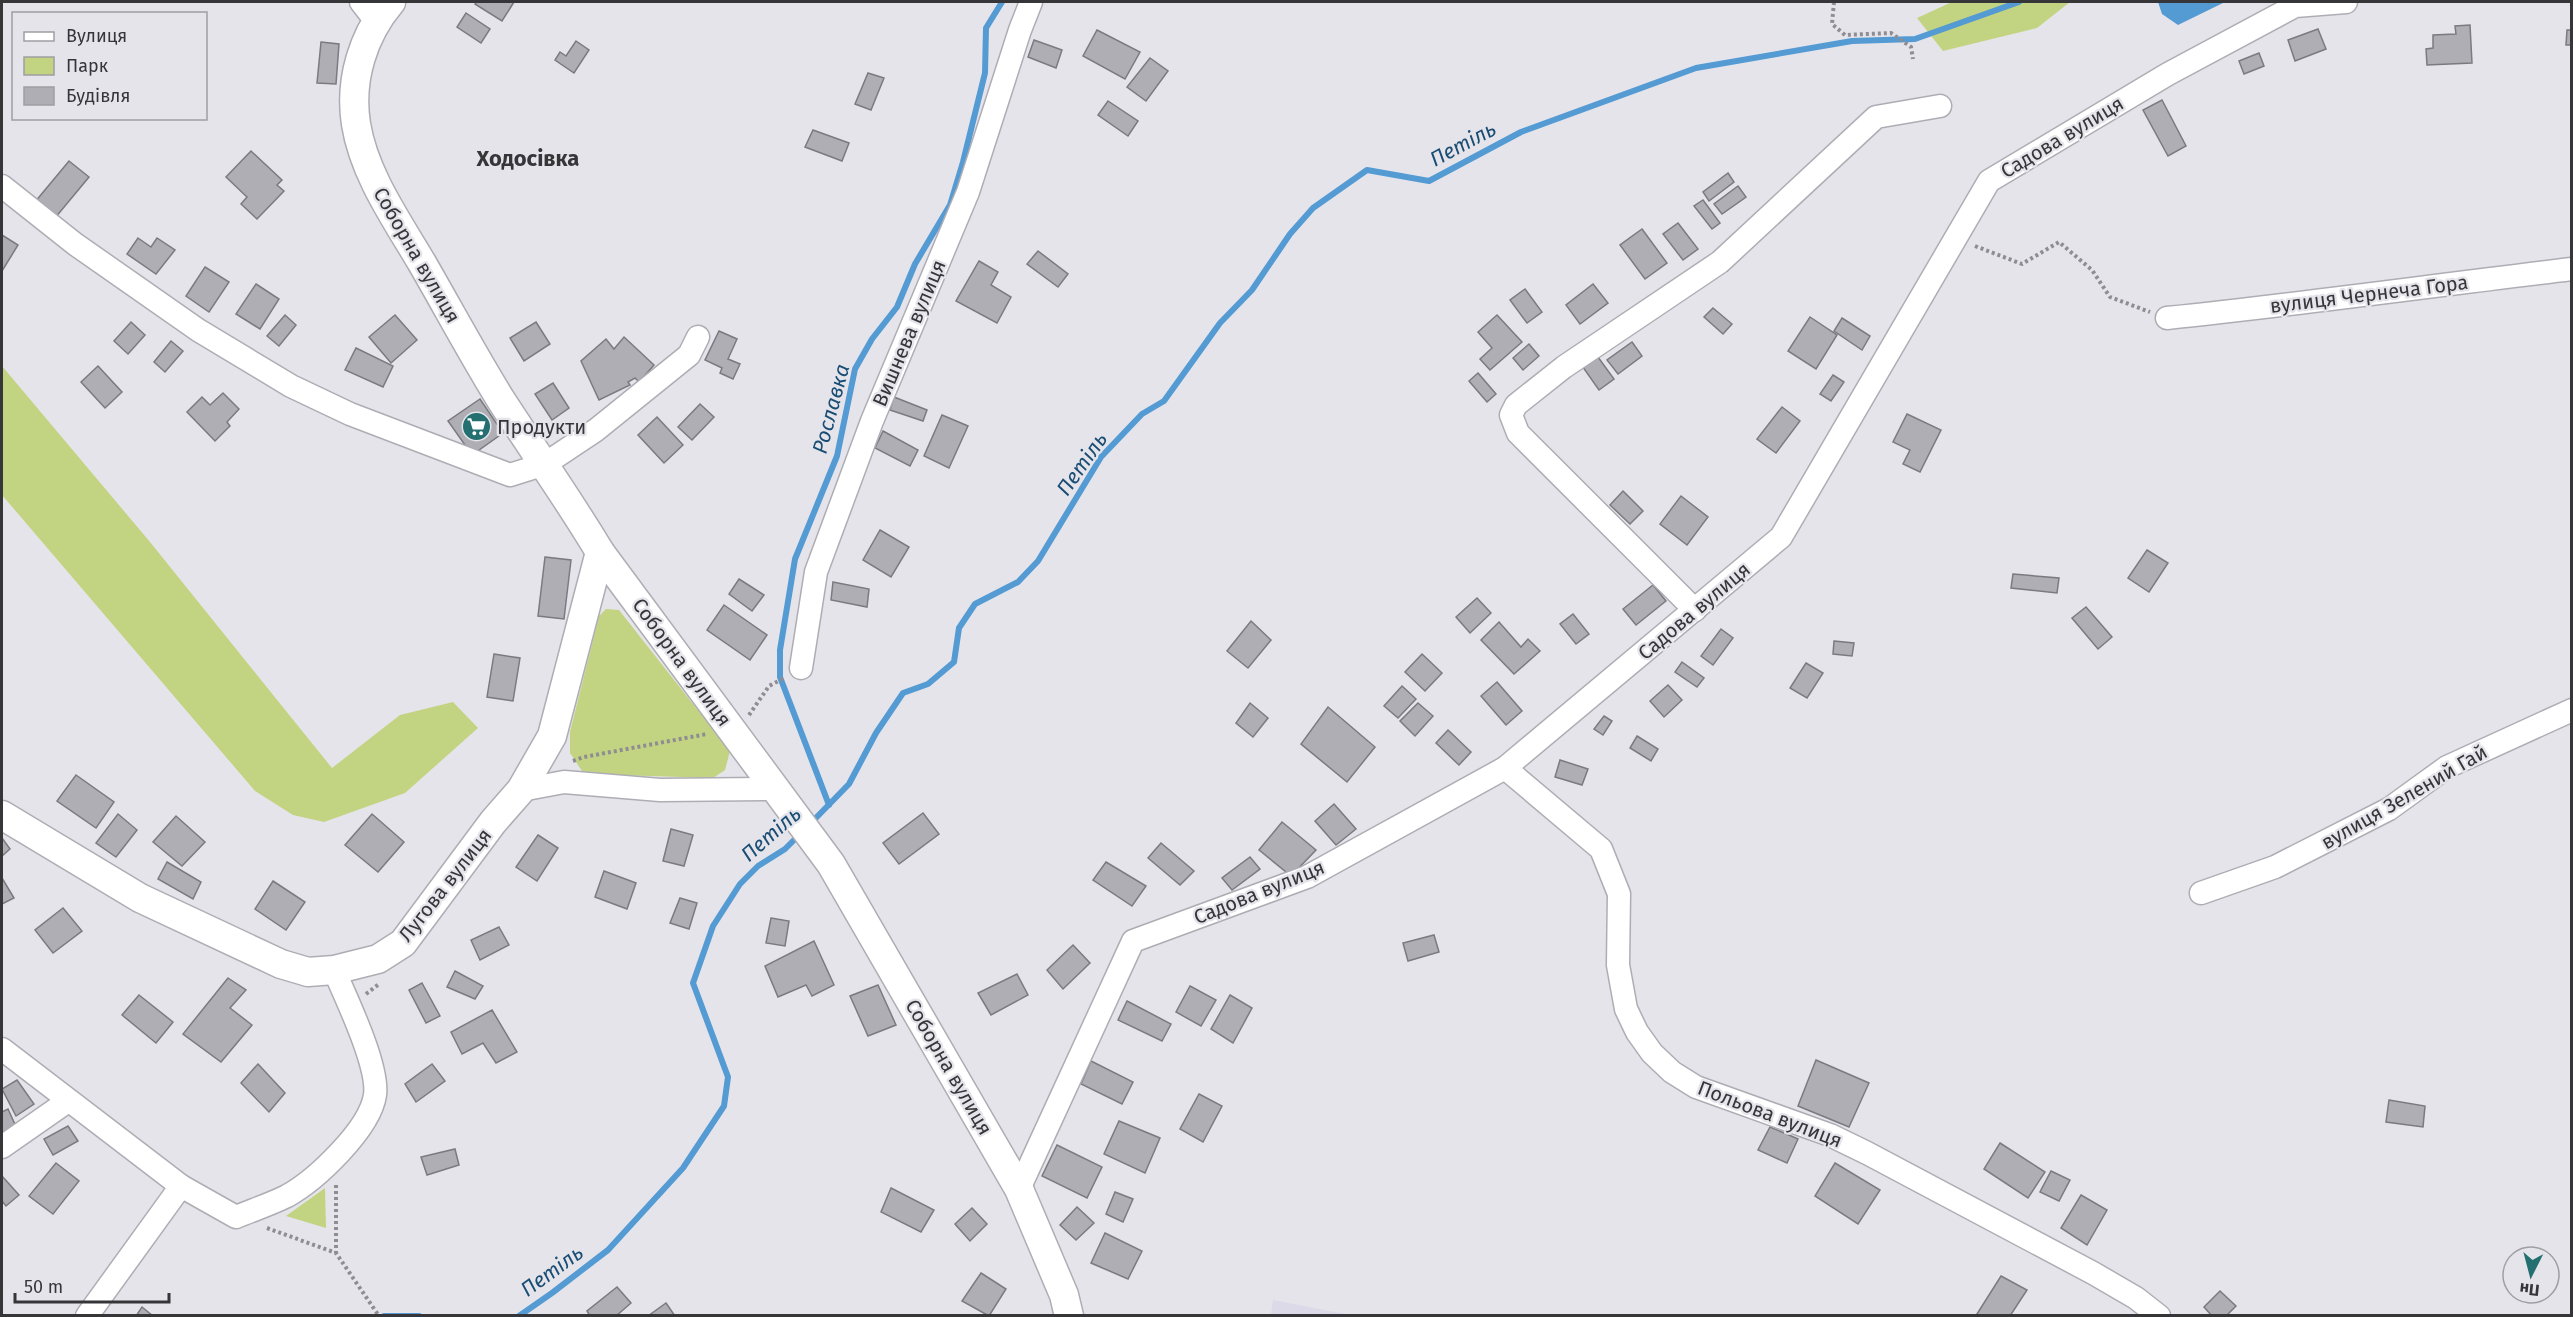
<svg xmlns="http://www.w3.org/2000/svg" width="2573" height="1317" font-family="'Fira Sans',sans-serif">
	<rect width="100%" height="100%" fill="#e5e4eb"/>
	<!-- built -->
	<path fill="#dcd9e8" d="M1273 1300 1350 1315H1271Z"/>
	<!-- green -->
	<g fill="#c2d481">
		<path d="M1952 2H2070L2037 28 1943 51 1917 18Z"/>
		<path d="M2 366 150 542 332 768 400 715 453 702 478 728 405 793 324 822 293 815 255 791 2 495Z"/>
		<path d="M606 609 619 610 730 751 725 770 713 778 584 774 570 753V732L599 616Z"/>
		<path d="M325 1188 326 1228 286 1216Z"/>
	</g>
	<!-- water -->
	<path fill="#549ad3" d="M2158 2H2222L2223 3 2178 25 2162 14Z"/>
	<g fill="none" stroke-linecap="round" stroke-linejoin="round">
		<!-- stream -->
		<g stroke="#549ad3" stroke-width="6">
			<path d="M829 805 780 677V650L795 559 837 456 855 369 872 339 897 307 915 264 950 205 963 162 985 73 986 28 1002 2"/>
			<path d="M810 824 849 784 876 733 903 693 928 684 954 662 959 628 975 604 1018 582 1038 561 1101 457 1142 414 1164 401 1220 323 1252 290 1290 234 1313 208 1367 170 1429 181 1521 132 1696 68 1852 41 1915 39 2019 2"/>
			<path d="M384 1316H419"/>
			<path d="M519 1316 552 1293 608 1250 683 1168 724 1106 728 1077 693 983 713 926 740 884 758 866 785 849 799 835"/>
		</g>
	</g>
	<!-- building -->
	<g fill="#afaeb4" stroke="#7b7a81" stroke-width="1.5">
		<path d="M477 2H514L502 21 475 4Z"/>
		<path d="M466 13 490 29 481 43 457 27Z"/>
		<path d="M2470 25 2472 63 2427 65 2426 49 2433 48V35L2456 34 2455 26Z"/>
		<path d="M2318 29 2326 49 2295 61 2288 40Z"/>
		<path d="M1097 30 1140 52 1125 79 1083 56Z"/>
		<path d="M2567 30H2572V45H2566Z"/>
		<path d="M1034 40 1062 50 1056 68 1028 57Z"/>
		<path d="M576 41 589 50 574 73 555 60 560 52 566 56Z"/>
		<path d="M321 42 339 44 336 84 317 83Z"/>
		<path d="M2259 53 2264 66 2244 74 2239 61Z"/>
		<path d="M1150 58 1168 71 1146 101 1127 87Z"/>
		<path d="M868 73 884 78 871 110 855 104Z"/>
		<path d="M2162 100 2186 146 2168 156 2143 110Z"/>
		<path d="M1108 101 1138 121 1128 136 1098 115Z"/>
		<path d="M813 130 849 143 842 161 805 147Z"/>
		<path d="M251 151 282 180 277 185 284 191 257 219 241 204 247 197 226 177Z"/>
		<path d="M69 161 89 177 55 218 35 202Z"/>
		<path d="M1728 173 1734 182 1709 201 1703 192Z"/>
		<path d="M1738 186 1746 197 1722 214 1714 204Z"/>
		<path d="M1703 200 1720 223 1712 229 1694 206Z"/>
		<path d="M1678 223 1698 249 1683 260 1663 234Z"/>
		<path d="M1642 229 1667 263 1645 279 1620 245Z"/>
		<path d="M2 235 18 245 2 271Z"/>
		<path d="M138 238 151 247 157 238 175 250 156 274 127 254Z"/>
		<path d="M1038 251 1068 274 1058 287 1027 264Z"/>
		<path d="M979 261 998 272 991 285 1011 297 997 323 956 301Z"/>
		<path d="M205 267 229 282 209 312 186 296Z"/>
		<path d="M256 284 279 299 260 329 236 314Z"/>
		<path d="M1593 284 1608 303 1580 324 1566 305Z"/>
		<path d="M1525 289 1542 312 1527 323 1510 300Z"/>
		<path d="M1713 308 1732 324 1723 334 1704 317Z"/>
		<path d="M285 315 296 325 279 346 267 336Z"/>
		<path d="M395 315 417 340 391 363 369 337Z"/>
		<path d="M1497 315 1522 342 1490 370 1480 359 1492 348 1478 332Z"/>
		<path d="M1810 317 1837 335 1816 369 1788 351Z"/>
		<path d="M1842 318 1870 336 1862 350 1834 331Z"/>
		<path d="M131 322 145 335 128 354 114 341Z"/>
		<path d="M536 322 550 344 524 361 510 338Z"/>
		<path d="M719 331 737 339 728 359 740 364 733 379 720 373 722 368 705 360Z"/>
		<path d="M624 337 654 365 639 382 635 378 628 382 630 385 599 400 581 361 606 339 614 349Z"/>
		<path d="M171 341 183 351 165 372 154 362Z"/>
		<path d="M1632 342 1642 356 1618 374 1607 360Z"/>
		<path d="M1529 344 1539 356 1523 370 1513 358Z"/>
		<path d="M356 348 393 366 383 387 345 370Z"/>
		<path d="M1595 353 1614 379 1599 390 1580 363Z"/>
		<path d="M98 366 122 392 105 408 81 382Z"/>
		<path d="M1478 373 1496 394 1487 402 1469 381Z"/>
		<path d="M1833 375 1844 382 1831 401 1820 394Z"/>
		<path d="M553 383 569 408 552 420 535 394Z"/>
		<path d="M223 393 239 409 227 422 230 426 215 441 187 412 202 397 210 405Z"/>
		<path d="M894 397 927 410 923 421 890 410Z"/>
		<path d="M480 399 503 433 472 455 448 421Z"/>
		<path d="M700 404 714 417 692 440 678 427Z"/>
		<path d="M1782 407 1800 421 1776 453 1757 439Z"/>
		<path d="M1907 414 1941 430 1920 472 1903 464 1910 450 1893 442Z"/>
		<path d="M942 415 968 426 949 468 924 456Z"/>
		<path d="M657 417 683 445 664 463 638 435Z"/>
		<path d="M883 431 918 450 910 466 875 448Z"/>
		<path d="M1623 491 1643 511 1630 524 1610 505Z"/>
		<path d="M1681 496 1708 517 1687 545 1660 524Z"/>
		<path d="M880 530 909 547 891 577 863 560Z"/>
		<path d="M2147 550 2168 563 2149 592 2128 578Z"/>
		<path d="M545 557 571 560 564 619 538 616Z"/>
		<path d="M2013 574 2059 578 2057 593 2011 588Z"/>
		<path d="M739 579 764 595 752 611 729 594Z"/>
		<path d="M833 582 869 589 867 607 831 600Z"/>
		<path d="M1653 585 1666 601 1636 625 1623 609Z"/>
		<path d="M1477 598 1491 613 1470 633 1456 617Z"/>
		<path d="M724 605 767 635 750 660 707 630Z"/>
		<path d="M2086 607 2112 637 2098 649 2072 618Z"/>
		<path d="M1573 614 1589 634 1576 644 1560 624Z"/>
		<path d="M1251 621 1271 640 1248 668 1227 651Z"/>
		<path d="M1499 622 1521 647 1528 639 1540 651 1514 674 1481 640Z"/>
		<path d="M1721 629 1733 638 1713 665 1701 656Z"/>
		<path d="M1834 641 1854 643 1852 656 1833 654Z"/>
		<path d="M494 654 520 658 513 701 487 697Z"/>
		<path d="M1422 654 1442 673 1425 691 1405 672Z"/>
		<path d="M1682 662 1704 678 1697 687 1675 672Z"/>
		<path d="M1806 663 1823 673 1807 698 1790 688Z"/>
		<path d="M1497 682 1522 711 1506 725 1481 696Z"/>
		<path d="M1668 685 1682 700 1664 717 1650 701Z"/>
		<path d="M1402 686 1416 699 1398 718 1384 706Z"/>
		<path d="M1250 703 1268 718 1253 737 1236 723Z"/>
		<path d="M1418 703 1433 716 1415 736 1400 721Z"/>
		<path d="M1328 707 1375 747 1347 782 1301 744Z"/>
		<path d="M1604 716 1612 721 1603 735 1594 729Z"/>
		<path d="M1448 730 1471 752 1459 765 1436 743Z"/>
		<path d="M1637 736 1658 749 1651 761 1630 748Z"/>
		<path d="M1560 760 1588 769 1582 785 1555 777Z"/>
		<path d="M76 775 114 802 96 828 57 801Z"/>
		<path d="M1334 804 1356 829 1336 845 1315 821Z"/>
		<path d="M923 813 939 834 899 864 883 843Z"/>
		<path d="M118 814 137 830 116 857 96 843Z"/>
		<path d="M372 814 404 842 378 872 345 845Z"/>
		<path d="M176 816 205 842 182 866 153 842Z"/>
		<path d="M1282 822 1316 850 1291 876 1259 850Z"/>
		<path d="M671 829 693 835 684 866 663 861Z"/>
		<path d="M538 835 558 848 537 881 516 867Z"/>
		<path d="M2 838 10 849 2 856Z"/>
		<path d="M1161 843 1194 871 1180 885 1148 858Z"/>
		<path d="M1250 857 1260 869 1232 890 1222 878Z"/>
		<path d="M167 862 201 882 193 899 158 879Z"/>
		<path d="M1106 862 1146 886 1132 906 1093 880Z"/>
		<path d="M604 871 636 883 627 909 595 897Z"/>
		<path d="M2 878 14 898 2 904Z"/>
		<path d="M273 881 305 902 286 930 255 909Z"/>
		<path d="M680 898 697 903 689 929 670 923Z"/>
		<path d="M63 908 82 931 53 953 35 930Z"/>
		<path d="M771 918 789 921 785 946 766 943Z"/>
		<path d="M499 927 509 945 480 960 471 940Z"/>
		<path d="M1434 935 1439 952 1408 961 1403 943Z"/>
		<path d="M814 941 834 985 812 996 806 985 778 997 765 966Z"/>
		<path d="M1073 945 1090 963 1063 989 1047 970Z"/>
		<path d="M455 971 483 986 475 999 447 987Z"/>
		<path d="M1017 974 1028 995 991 1015 978 993Z"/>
		<path d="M228 978 246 990 230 1008 252 1025 221 1062 183 1034Z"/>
		<path d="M422 983 440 1016 426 1023 409 990Z"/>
		<path d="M878 985 896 1025 868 1036 850 996Z"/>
		<path d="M1190 986 1216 1000 1201 1026 1176 1012Z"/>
		<path d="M139 995 173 1022 156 1043 122 1015Z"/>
		<path d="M1230 995 1252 1008 1233 1043 1211 1029Z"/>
		<path d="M1127 1001 1171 1024 1162 1041 1118 1020Z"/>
		<path d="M492 1010 517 1052 496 1063 483 1043 462 1054 451 1032Z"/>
		<path d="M1816 1060 1869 1083 1849 1127 1798 1106Z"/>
		<path d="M1091 1061 1133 1082 1122 1104 1081 1084Z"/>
		<path d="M258 1064 285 1093 269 1112 241 1083Z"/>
		<path d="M432 1064 445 1081 416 1102 405 1084Z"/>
		<path d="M17 1080 34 1104 16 1116 2 1089Z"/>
		<path d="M1199 1094 1222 1106 1203 1142 1180 1129Z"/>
		<path d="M2389 1100 2425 1106 2423 1127 2386 1122Z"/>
		<path d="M8 1109 18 1131 2 1140V1112Z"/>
		<path d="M1119 1121 1160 1138 1145 1173 1104 1154Z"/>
		<path d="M68 1126 78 1141 53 1155 44 1139Z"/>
		<path d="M1770 1127 1798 1139 1787 1163 1758 1150Z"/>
		<path d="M2000 1143 2045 1172 2028 1198 1984 1169Z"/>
		<path d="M1057 1145 1102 1167 1087 1198 1042 1176Z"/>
		<path d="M455 1149 459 1165 427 1175 421 1157Z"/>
		<path d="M56 1163 79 1181 53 1214 29 1196Z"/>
		<path d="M1835 1163 1880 1190 1858 1224 1815 1196Z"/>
		<path d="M2051 1171 2070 1180 2059 1201 2040 1192Z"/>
		<path d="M2 1176 19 1195 6 1206 2 1201Z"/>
		<path d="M891 1188 934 1210 921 1232 881 1212Z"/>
		<path d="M1115 1192 1133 1199 1123 1222 1106 1214Z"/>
		<path d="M2081 1195 2107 1210 2087 1245 2061 1228Z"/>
		<path d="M1077 1207 1094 1223 1076 1240 1060 1225Z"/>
		<path d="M972 1208 987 1224 970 1241 955 1224Z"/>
		<path d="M1105 1233 1142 1251 1128 1279 1091 1263Z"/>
		<path d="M981 1273 1006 1289 989 1316 962 1301Z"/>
		<path d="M2001 1276 2027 1290 2010 1316H1979L1977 1314Z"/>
		<path d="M617 1287 631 1303 616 1316H590L587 1311Z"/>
		<path d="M2220 1291 2236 1306 2226 1316H2212L2204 1307Z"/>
		<path d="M666 1303 675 1316H648Z"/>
		<path d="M142 1307 153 1316H136Z"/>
	</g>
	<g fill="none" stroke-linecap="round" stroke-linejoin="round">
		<defs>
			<g id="minor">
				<path d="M361 2 375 20"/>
				<path d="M2 186 75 244 198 330 291 386 350 414 510 475 545 464 596 430 689 355 698 337"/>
				<path d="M2167 318C2302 304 2437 285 2572 269"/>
				<path d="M1695 610 1518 433 1511 415 1516 405 1564 367 1720 262 1876 117 1940 106"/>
				<path d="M801 668 816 572 872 421 968 192 1020 30 1031 2"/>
				<path d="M1505 768 1601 849 1619 894 1618 965 1626 1009 1637 1032 1652 1053 1672 1072 1696 1087 1830 1135 1867 1153 2093 1273 2136 1298 2159 1316"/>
				<path d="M521 790 564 782 660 790 774 789"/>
				<path d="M2201 893 2275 867 2389 809 2447 767 2572 710"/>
				<path d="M2 1049 181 1186 236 1217C253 1210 271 1204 287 1196 316 1180 370 1129 375 1095 379 1066 346 998 334 970"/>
				<path d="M2 1147 68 1101"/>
				<path d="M1019 1189 1133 941 1307 877 1505 768 1781 537 1989 181 2168 74 2295 6 2346 2"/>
				<path d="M87 1316 181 1186"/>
			</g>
			<g id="tertiary">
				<path d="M391 2C363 35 349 80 356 124 364 174 396 219 422 263 448 308 473 355 501 400 534 451 569 500 600 552L831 864 1019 1189 1064 1295 1069 1316"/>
				<path d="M2 815 140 898 281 964 308 972 334 970 378 959 403 943 493 822 521 790 552 736 600 552"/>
			</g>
		</defs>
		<!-- minor casing -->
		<use href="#minor" stroke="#aeadb4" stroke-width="25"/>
		<!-- tertiary casing -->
		<use href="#tertiary" stroke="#aeadb4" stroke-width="31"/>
		<!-- path -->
		<g stroke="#8e8d92" stroke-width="4" stroke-dasharray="3 3" stroke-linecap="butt">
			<path d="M1834 2 1832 24 1845 35 1891 33 1911 47 1913 59"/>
			<path d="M1975 246 2022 264 2059 242 2092 270 2110 297 2150 312"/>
			<path d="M749 715 769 686 784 678"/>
			<path d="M573 761 584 757 707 734"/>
			<path d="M366 994 379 984"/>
			<path d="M336 1185V1253"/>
			<path d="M267 1228 336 1253 379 1316"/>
		</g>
		<!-- minor -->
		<use href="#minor" stroke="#fff" stroke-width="22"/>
		<!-- tertiary -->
		<use href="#tertiary" stroke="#fff" stroke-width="28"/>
	</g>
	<!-- icons -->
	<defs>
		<symbol id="supermarket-disc" viewBox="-11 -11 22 22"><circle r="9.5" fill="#246f6f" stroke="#e5e4eb"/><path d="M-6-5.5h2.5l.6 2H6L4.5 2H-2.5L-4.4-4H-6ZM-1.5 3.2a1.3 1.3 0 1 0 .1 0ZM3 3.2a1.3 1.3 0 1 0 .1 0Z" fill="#fff"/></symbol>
	</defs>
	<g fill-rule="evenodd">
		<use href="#supermarket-disc" x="460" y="410" width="33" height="33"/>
	</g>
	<g text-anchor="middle" stroke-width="4.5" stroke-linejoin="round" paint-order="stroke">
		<!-- street labels -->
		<g font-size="20" fill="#363538" stroke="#e5e4eb">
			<text transform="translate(2062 137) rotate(-31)" y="7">Садова вулиця</text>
			<text transform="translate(417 255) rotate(60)" y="7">Соборна вулиця</text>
			<text transform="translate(2369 294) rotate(-7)" y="7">вулиця Чернеча Гора</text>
			<text transform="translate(909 333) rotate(-67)" y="7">Вишнева вулиця</text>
			<text transform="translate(1694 611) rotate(-40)" y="7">Садова вулиця</text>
			<text transform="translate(682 662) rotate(54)" y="7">Соборна вулиця</text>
			<text transform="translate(2404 797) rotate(-30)" y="7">вулиця Зелений Гай</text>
			<text transform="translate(445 885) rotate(-52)" y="7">Лугова вулиця</text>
			<text transform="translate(1259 892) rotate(-22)" y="7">Садова вулиця</text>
			<text transform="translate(949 1067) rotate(60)" y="7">Соборна вулиця</text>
			<text transform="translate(1770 1114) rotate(21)" y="7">Польова вулиця</text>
		</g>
		<!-- poi labels -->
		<g font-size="20" fill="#363538" stroke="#e5e4eb" text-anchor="start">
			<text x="497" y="434">Продукти</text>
		</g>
		<!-- water labels -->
		<g font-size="21" font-style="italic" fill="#194d74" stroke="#e5e4eb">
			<text transform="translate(1463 144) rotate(-28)" y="7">Петіль</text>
			<text transform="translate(831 409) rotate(-75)" y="7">Рославка</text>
			<text transform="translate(1082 464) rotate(-55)" y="7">Петіль</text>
			<text transform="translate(771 834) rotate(-41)" y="7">Петіль</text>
			<text transform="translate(552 1271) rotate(-36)" y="7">Петіль</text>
		</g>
		<!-- quarter labels -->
		<g font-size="22" font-weight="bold" fill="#363538" stroke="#e5e4eb">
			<text x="528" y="166">Ходосівка</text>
		</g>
	</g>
	<!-- border -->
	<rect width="2573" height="1317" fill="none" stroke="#363538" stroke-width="6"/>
	<!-- legend -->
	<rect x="12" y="12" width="195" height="108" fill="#e5e4eb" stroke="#9f9ea3" stroke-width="1.5"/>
	<rect x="24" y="32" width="30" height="9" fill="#ffffff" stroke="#9f9ea3" stroke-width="1.5"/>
	<text x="66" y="42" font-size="18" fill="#363538">Вулиця</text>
	<rect x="24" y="57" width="30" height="18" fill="#c2d481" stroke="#9f9ea3" stroke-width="1.5"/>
	<text x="66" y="72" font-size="18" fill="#363538">Парк</text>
	<rect x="24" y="87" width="30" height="18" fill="#afaeb4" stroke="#9f9ea3" stroke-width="1.5"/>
	<text x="66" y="102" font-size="18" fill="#363538">Будівля</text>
	<!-- north arrow -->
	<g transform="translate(2531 1275) rotate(186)"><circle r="28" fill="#e5e4eb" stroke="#9f9ea3" stroke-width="1.5"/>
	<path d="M0-4.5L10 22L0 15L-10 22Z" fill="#246f6f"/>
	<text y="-9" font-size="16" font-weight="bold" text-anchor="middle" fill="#363538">Пн</text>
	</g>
	<!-- scale -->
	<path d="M15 1293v9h154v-9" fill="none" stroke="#363538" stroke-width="3"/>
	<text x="24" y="1293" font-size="18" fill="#363538" stroke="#e5e4eb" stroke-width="4.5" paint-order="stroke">50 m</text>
</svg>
